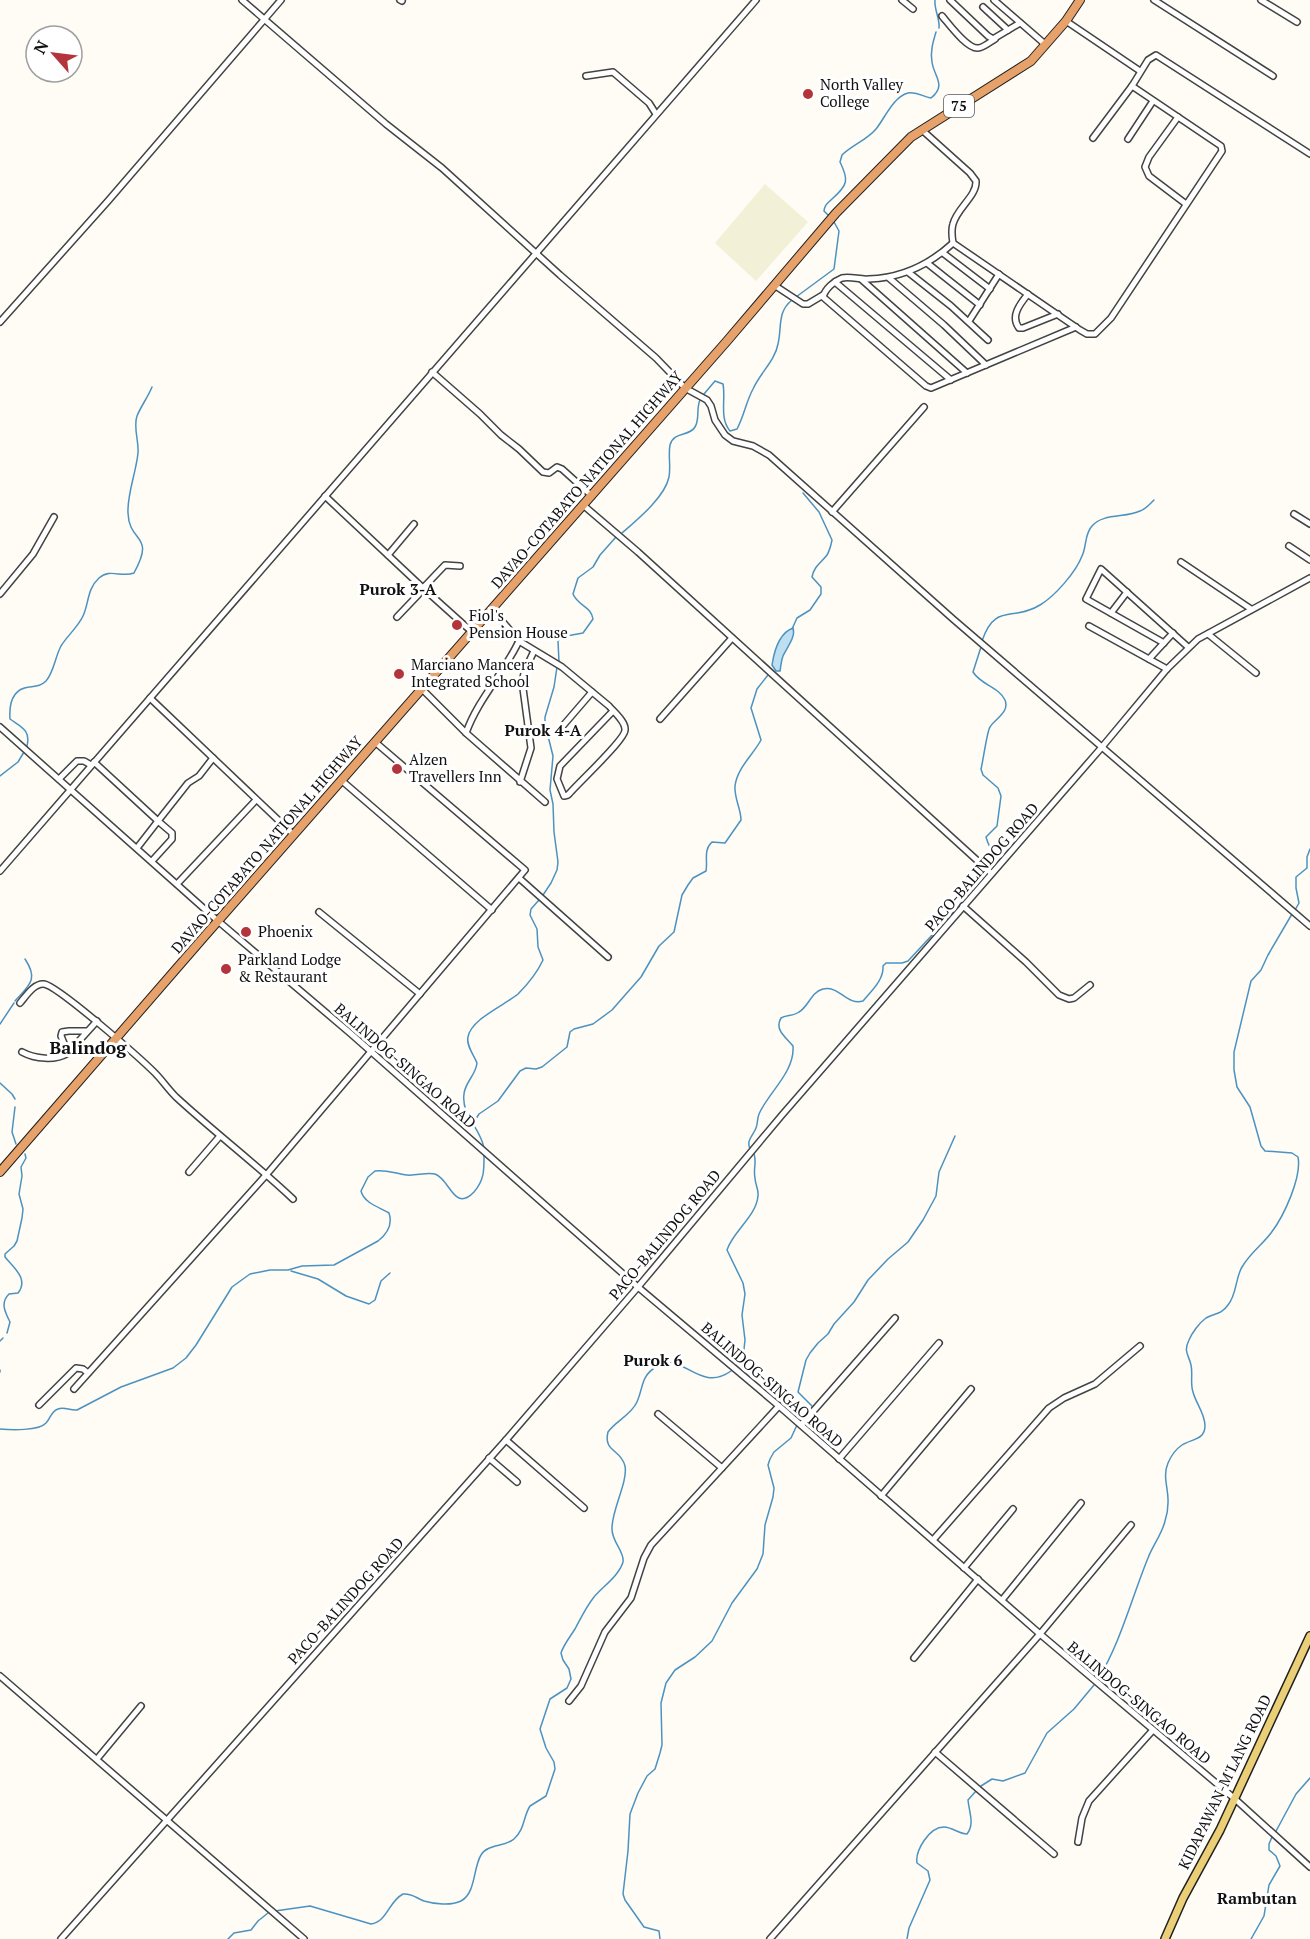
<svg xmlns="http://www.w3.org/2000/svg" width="1310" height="1939" font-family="'PT Serif',serif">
	<rect width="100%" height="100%" fill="#fefcf4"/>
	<!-- farmland -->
	<path fill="#f2f0d6" d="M765 184 808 222 756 281 715 243Z"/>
	<!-- water -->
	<path fill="#bedef1" stroke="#4c92c1" stroke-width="1.5" d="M793 628C796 637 787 647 783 656 781 661 781 666 780 671H776L772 665C774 652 779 633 793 628Z"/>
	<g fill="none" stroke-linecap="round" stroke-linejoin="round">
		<!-- stream -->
		<g stroke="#4c92c1" stroke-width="1.5">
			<path d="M935 0C934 10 940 18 939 28"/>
			<path d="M829 216 824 211C825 204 827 204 832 199 848 185 849 180 840 162L842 155C852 145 867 140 876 129 885 118 893 97 908 93 917 91 923 97 931 98 947 85 934 77 932 62 930 52 933 42 936 32"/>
			<path d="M796 297 834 269 839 231 834 222"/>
			<path d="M704 394 715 381 723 384C726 399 719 418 730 431L737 429C744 416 746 402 753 389 760 373 775 361 778 344 782 327 777 312 792 300"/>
			<path d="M622 533C637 520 665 497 669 477 671 466 668 455 670 445 674 431 689 437 695 427 700 419 696 408 700 400"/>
			<path d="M792 629 797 618 810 610 821 594V587L812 577C814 566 821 563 827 555 830 550 831 545 832 540L819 512 803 493"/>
			<path d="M982 641C995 602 1013 622 1040 605 1055 596 1076 572 1082 556 1087 546 1084 535 1092 526 1103 513 1126 518 1140 511 1146 509 1150 504 1154 500"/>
			<path d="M981 647 973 672C981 685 999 687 1005 700 1010 712 995 719 990 727 987 731 983 762 981 769L983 775 998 788 1001 796 997 826 986 837C990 852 997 851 989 868"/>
			<path d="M559 662 558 641 561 637 583 633 593 619C591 606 578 606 573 594L578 578 593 567 600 555 616 537"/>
			<path d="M27 746C31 730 21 727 10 719 9 704 12 689 29 687 36 686 41 686 46 681 54 672 55 657 61 646 67 636 78 627 83 616 89 603 87 589 99 578 110 568 122 578 134 573 156 533 129 544 128 513 127 494 136 473 138 453 139 441 133 427 137 416 141 406 148 397 152 387"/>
			<path d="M0 776 18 762 24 752"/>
			<path d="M543 895 551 883 557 870 558 862 554 832 553 804 550 790 553 756 545 724V717L554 687 557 667"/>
			<path d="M1295 910 1299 903 1296 888V877L1307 868V857L1310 849"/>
			<path d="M15 1001C29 985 39 980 25 959"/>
			<path d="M0 1024 14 1003"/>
			<path d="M0 1083 12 1094 15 1099"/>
			<path d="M15 1107 12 1132 16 1144"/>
			<path d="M474 1122 479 1114 498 1101 520 1071 526 1068 536 1069 542 1067 567 1047 570 1032 574 1029 593 1024 612 1010 626 994 641 977 659 946 674 932 682 895 688 885 693 878 706 871C708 861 703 850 712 842L725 843 741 820C741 809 734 798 735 786 737 768 753 755 761 740L751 708 757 689 768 675"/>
			<path d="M484 1148C481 1129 461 1115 464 1094 465 1082 476 1075 477 1063 474 1055 466 1046 468 1037 471 1019 505 1005 518 994 528 984 537 973 543 960L538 947 537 929 530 915 531 909 539 900"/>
			<path d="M750 1149C746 1140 753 1136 756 1128 758 1123 757 1119 759 1114 768 1093 795 1072 793 1046 786 1037 774 1030 781 1018 786 1015 794 1016 799 1012 809 1006 811 992 823 989 839 985 847 1006 863 1001 871 991 884 980 883 966L886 963H902L908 961 959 906 985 872"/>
			<path d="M291 1271 318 1279 346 1296 369 1304 375 1300 381 1281 390 1273"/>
			<path d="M7 1333 10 1322C5 1312 0 1303 9 1294L18 1293C29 1279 14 1268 5 1257V1254L14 1246 17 1241 22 1218 23 1209 19 1194 22 1176 21 1167 26 1158 25 1154"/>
			<path d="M0 1341 3 1338"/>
			<path d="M736 1365 744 1349 745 1340 742 1315 745 1294 743 1283 727 1250C733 1231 756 1217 758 1196 759 1190 755 1184 755 1178 753 1169 757 1162 754 1154"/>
			<path d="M0 1370V1372"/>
			<path d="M800 1421 813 1407 798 1392 806 1360 810 1353 818 1343 828 1334 834 1324 854 1302 868 1280 888 1259 908 1242 923 1220 936 1196 939 1172 955 1136"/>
			<path d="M0 1429C11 1430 39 1431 46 1423 51 1418 51 1411 58 1409 64 1406 70 1411 77 1410L121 1387 173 1368 186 1358 196 1345 232 1287 250 1274 270 1270H288L302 1266 334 1265 378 1241C387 1234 393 1225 389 1213 379 1207 364 1203 361 1191L368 1177 375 1171C386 1169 396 1174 407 1175 416 1176 426 1172 435 1174 450 1179 454 1213 474 1192 485 1179 484 1169 484 1153"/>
			<path d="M1098 1679C1120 1644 1132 1597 1148 1558 1153 1545 1162 1534 1165 1521 1167 1515 1168 1509 1168 1503 1169 1489 1162 1477 1168 1463 1171 1456 1176 1449 1182 1445 1191 1439 1205 1440 1205 1426 1205 1413 1196 1404 1193 1392 1190 1384 1193 1374 1191 1365 1189 1355 1183 1352 1189 1340 1192 1333 1199 1323 1206 1318 1215 1313 1221 1315 1228 1305 1237 1294 1235 1279 1242 1267 1250 1253 1262 1245 1271 1233 1284 1216 1302 1177 1298 1157L1292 1153 1265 1151 1261 1146 1250 1107 1237 1087 1234 1070V1052L1251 981 1261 970 1268 955 1292 914"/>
			<path d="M981 1786 992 1779 1003 1781 1025 1773 1047 1733 1074 1709 1094 1685"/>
			<path d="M1275 1833 1296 1794 1310 1778"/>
			<path d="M275 1911 310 1906 371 1924C388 1921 388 1902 403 1894 412 1893 416 1898 424 1901 434 1904 451 1906 461 1901 476 1893 473 1868 481 1855 487 1844 505 1847 514 1839 525 1829 523 1817 530 1806L546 1796 555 1769 554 1762 546 1748 540 1729 550 1699 567 1688 571 1679 569 1669 563 1660 561 1653C564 1644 570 1637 575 1629 581 1618 586 1607 594 1597 602 1587 619 1576 623 1562 625 1552 611 1541 612 1528 612 1509 628 1482 625 1466 621 1449 603 1452 608 1432 616 1421 631 1415 637 1402 644 1386 640 1377 657 1366 682 1350 699 1394 731 1371"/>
			<path d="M228 1939 234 1933 251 1930 258 1921 268 1913"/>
			<path d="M660 1939 659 1931 644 1927 625 1900 623 1894 628 1851 630 1814 638 1793 647 1776 655 1769 660 1753 662 1745 661 1703 666 1683 675 1670 695 1657 712 1641 732 1603 757 1569 763 1554 765 1525 773 1497 774 1488 768 1465 770 1459 774 1452 791 1438 797 1425"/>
			<path d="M907 1939 909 1928 930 1880 928 1871 917 1863C915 1851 929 1827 944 1827 952 1827 959 1834 967 1834 975 1824 969 1812 968 1800L976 1791"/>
			<path d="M1251 1939 1264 1916 1269 1885 1280 1866 1276 1856 1269 1850V1844L1272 1837"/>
		</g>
		<defs>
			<g id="minor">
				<path d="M242 0 386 124 442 168 560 275 656 358 685 388 707 400 711 406 715 420 725 435 733 441 753 446 769 455 953 619 1310 926"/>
				<path d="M400 0 402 1"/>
				<path d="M902 0 913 9"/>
				<path d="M950 0 988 36 993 39 1020 23"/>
				<path d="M994 0 1046 45"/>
				<path d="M1154 0 1273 76"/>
				<path d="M1261 0 1297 22"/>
				<path d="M983 7 1008 30"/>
				<path d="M942 16C949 24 967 49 978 48 983 48 990 42 995 39"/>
				<path d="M1066 21 1140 71"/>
				<path d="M586 76 613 72 649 103 656 114"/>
				<path d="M1178 117 1149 157 1145 167 1149 176 1186 204"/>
				<path d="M922 130 970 173 976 181C977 196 957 208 953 224 951 230 952 237 953 243L1080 330 1087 334H1095L1111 318 1222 151 1221 146 1132 86"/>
				<path d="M1093 138 1132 86 1148 60 1156 55 1310 154"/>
				<path d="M1128 139 1153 101"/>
				<path d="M953 243C929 265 902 278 869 279 860 280 851 276 842 278 834 281 825 289 823 297L926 386 931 388 1076 327"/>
				<path d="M943 253 990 289"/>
				<path d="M927 263 980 305"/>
				<path d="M908 272 951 306 988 340"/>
				<path d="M889 278 944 325 986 365"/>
				<path d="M862 280 967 373"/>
				<path d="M835 282 951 380"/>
				<path d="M774 285 803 304H808L823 295"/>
				<path d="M1028 294C1020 304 1010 316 1019 328H1023L1058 314"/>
				<path d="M969 321 999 274"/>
				<path d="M0 322 108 201 281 0"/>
				<path d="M432 372 480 414 501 435 519 449 543 472 549 473 557 467 562 469 592 496"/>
				<path d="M325 496 423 588 418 595 397 617"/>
				<path d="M583 505 638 552 991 873"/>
				<path d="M832 512 924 407"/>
				<path d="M1294 514 1310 524"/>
				<path d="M1289 546 1310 560"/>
				<path d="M388 555 414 524"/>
				<path d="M1181 562 1251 609"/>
				<path d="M460 566 445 565 423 588 472 632"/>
				<path d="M0 594 33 554 54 517"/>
				<path d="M492 609 519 641 562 667 609 706C614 712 626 722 625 730 625 740 577 784 568 795L564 796 557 779 560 766 613 711"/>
				<path d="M1111 613 1127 592"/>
				<path d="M1089 626 1167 669"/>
				<path d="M1208 634 1256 673"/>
				<path d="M1164 643 1086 599 1101 569 1188 647"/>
				<path d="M1149 659 1173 633"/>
				<path d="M422 689 466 733 545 802"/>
				<path d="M150 698 294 835"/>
				<path d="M660 719 732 638"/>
				<path d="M0 727 218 921 350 1033 638 1287 779 1406 1040 1634 1235 1799 1310 1867"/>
				<path d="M561 728 592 692"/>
				<path d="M466 733C478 699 504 673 519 641"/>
				<path d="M94 762 158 821 188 783 199 776 213 758"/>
				<path d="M59 779 77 761H84L91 765"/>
				<path d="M341 780 492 910"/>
				<path d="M520 782 531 748 522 681 525 670 534 651"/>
				<path d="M137 848 158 821 172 833V839L152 861"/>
				<path d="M0 871 756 0"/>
				<path d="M519 878 608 957"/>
				<path d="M177 884 256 800"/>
				<path d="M963 906 1026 962 1059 995 1069 999 1074 998 1090 985"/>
				<path d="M319 912 420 994"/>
				<path d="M20 1003C26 996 34 983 44 984 58 986 141 1059 155 1073 162 1080 168 1089 176 1097 214 1132 255 1163 293 1199"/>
				<path d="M87 1031H69L62 1032 61 1036 68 1053 97 1021"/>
				<path d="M22 1052C35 1059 55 1061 68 1053"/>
				<path d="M189 1172 220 1136"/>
				<path d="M74 1389 267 1174 525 870 375 742"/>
				<path d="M39 1405 76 1368 83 1369 88 1373"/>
				<path d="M658 1414 722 1468"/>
				<path d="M801 1425 895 1318"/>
				<path d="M506 1440 584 1508"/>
				<path d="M489 1458 517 1482"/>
				<path d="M839 1459 939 1343"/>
				<path d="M881 1496 971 1389"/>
				<path d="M933 1540 1049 1408 1064 1398 1095 1384 1140 1346"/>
				<path d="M964 1568 1013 1509"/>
				<path d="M1002 1600 1081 1503"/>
				<path d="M914 1658 978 1579"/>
				<path d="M0 1676 304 1939"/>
				<path d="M569 1701 581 1686 605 1632 631 1598 644 1558 651 1545 779 1406"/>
				<path d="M935 1752 1054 1854"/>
				<path d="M97 1759 141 1706"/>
				<path d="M1078 1842 1082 1818 1089 1801 1153 1730"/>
				<path d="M61 1939 506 1440 638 1287 782 1115 1102 747 1167 669 1198 639 1310 578"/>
				<path d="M770 1939 1040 1634 1131 1525"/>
			</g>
			<path id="major" d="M1165 1939 1183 1898 1220 1830 1310 1636"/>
			<path id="highway" d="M0 1172 203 938 727 341 836 213 911 137 1031 61 1066 21 1080 0"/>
		</defs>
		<!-- minor casing -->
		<use href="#minor" stroke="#434343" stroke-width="8"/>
		<!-- major casing -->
		<use href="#major" stroke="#212121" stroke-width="10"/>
		<!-- highway casing -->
		<use href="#highway" stroke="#212121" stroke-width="10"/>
		<!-- minor -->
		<use href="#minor" stroke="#fff" stroke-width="5"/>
		<!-- major -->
		<use href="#major" stroke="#ebcf77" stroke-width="7"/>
		<!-- highway -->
		<use href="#highway" stroke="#e6a26a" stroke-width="8"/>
	</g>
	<!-- markers -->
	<g fill="#b3353b" stroke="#fff" stroke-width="2">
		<circle cx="808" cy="94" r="6"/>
		<circle cx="457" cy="625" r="6"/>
		<circle cx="399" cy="674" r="6"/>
		<circle cx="397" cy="769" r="6"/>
		<circle cx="246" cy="932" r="6"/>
		<circle cx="226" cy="969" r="6"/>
	</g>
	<g text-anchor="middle" stroke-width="6" stroke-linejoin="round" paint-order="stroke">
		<!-- shield labels -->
		<rect fill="#fff" stroke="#585858" stroke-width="1.5" x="944" y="95" width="30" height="22" rx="4.5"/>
		<g font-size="14" font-weight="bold" fill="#101010">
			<text x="959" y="111">75</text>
		</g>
		<!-- poi labels -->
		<g font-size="15" fill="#101010" stroke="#fff" text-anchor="start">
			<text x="820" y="90">North Valley<tspan x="820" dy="17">College</tspan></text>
			<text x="469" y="621">Fiol's<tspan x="469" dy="17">Pension House</tspan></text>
			<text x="411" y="670">Marciano Mancera<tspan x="411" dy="17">Integrated School</tspan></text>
			<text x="409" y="765">Alzen<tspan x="409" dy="17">Travellers Inn</tspan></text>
			<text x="258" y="937">Phoenix</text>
			<text x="238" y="965">Parkland Lodge<tspan x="238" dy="17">&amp; Restaurant</tspan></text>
		</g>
		<!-- street labels -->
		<g font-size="15" fill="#101010" stroke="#fff">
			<text transform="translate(587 480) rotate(-49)" y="5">DAVAO-COTABATO NATIONAL HIGHWAY</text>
			<text transform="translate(267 845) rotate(-49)" y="5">DAVAO-COTABATO NATIONAL HIGHWAY</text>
			<text transform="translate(982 867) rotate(-49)" y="5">PACO-BALINDOG ROAD</text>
			<text transform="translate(405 1066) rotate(41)" y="5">BALINDOG-SINGAO ROAD</text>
			<text transform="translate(665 1235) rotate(-50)" y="5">PACO-BALINDOG ROAD</text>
			<text transform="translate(772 1385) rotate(41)" y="5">BALINDOG-SINGAO ROAD</text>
			<text transform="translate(346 1601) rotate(-48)" y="5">PACO-BALINDOG ROAD</text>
			<text transform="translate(1139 1703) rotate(40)" y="5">BALINDOG-SINGAO ROAD</text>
			<text transform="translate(1225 1782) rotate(-64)" y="5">KIDAPAWAN-M'LANG ROAD</text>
		</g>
		<!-- neighbourhood labels -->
		<g font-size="16" font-weight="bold" fill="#101010" stroke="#fff">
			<text x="398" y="595">Purok 3-A</text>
			<text x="543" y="736">Purok 4-A</text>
			<text x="653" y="1366">Purok 6</text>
			<text x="1257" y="1904">Rambutan</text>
		</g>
		<!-- quarter labels -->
		<g font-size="18" font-weight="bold" fill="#101010" stroke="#fff">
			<text x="88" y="1054">Balindog</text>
		</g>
	</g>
	<!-- north arrow -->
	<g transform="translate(54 54) rotate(298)"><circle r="28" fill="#ffffff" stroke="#9f9f9f" stroke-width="1.5"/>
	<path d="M0-4.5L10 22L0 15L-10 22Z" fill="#b3353b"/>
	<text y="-9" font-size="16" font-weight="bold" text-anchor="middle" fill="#101010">N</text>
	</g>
</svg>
